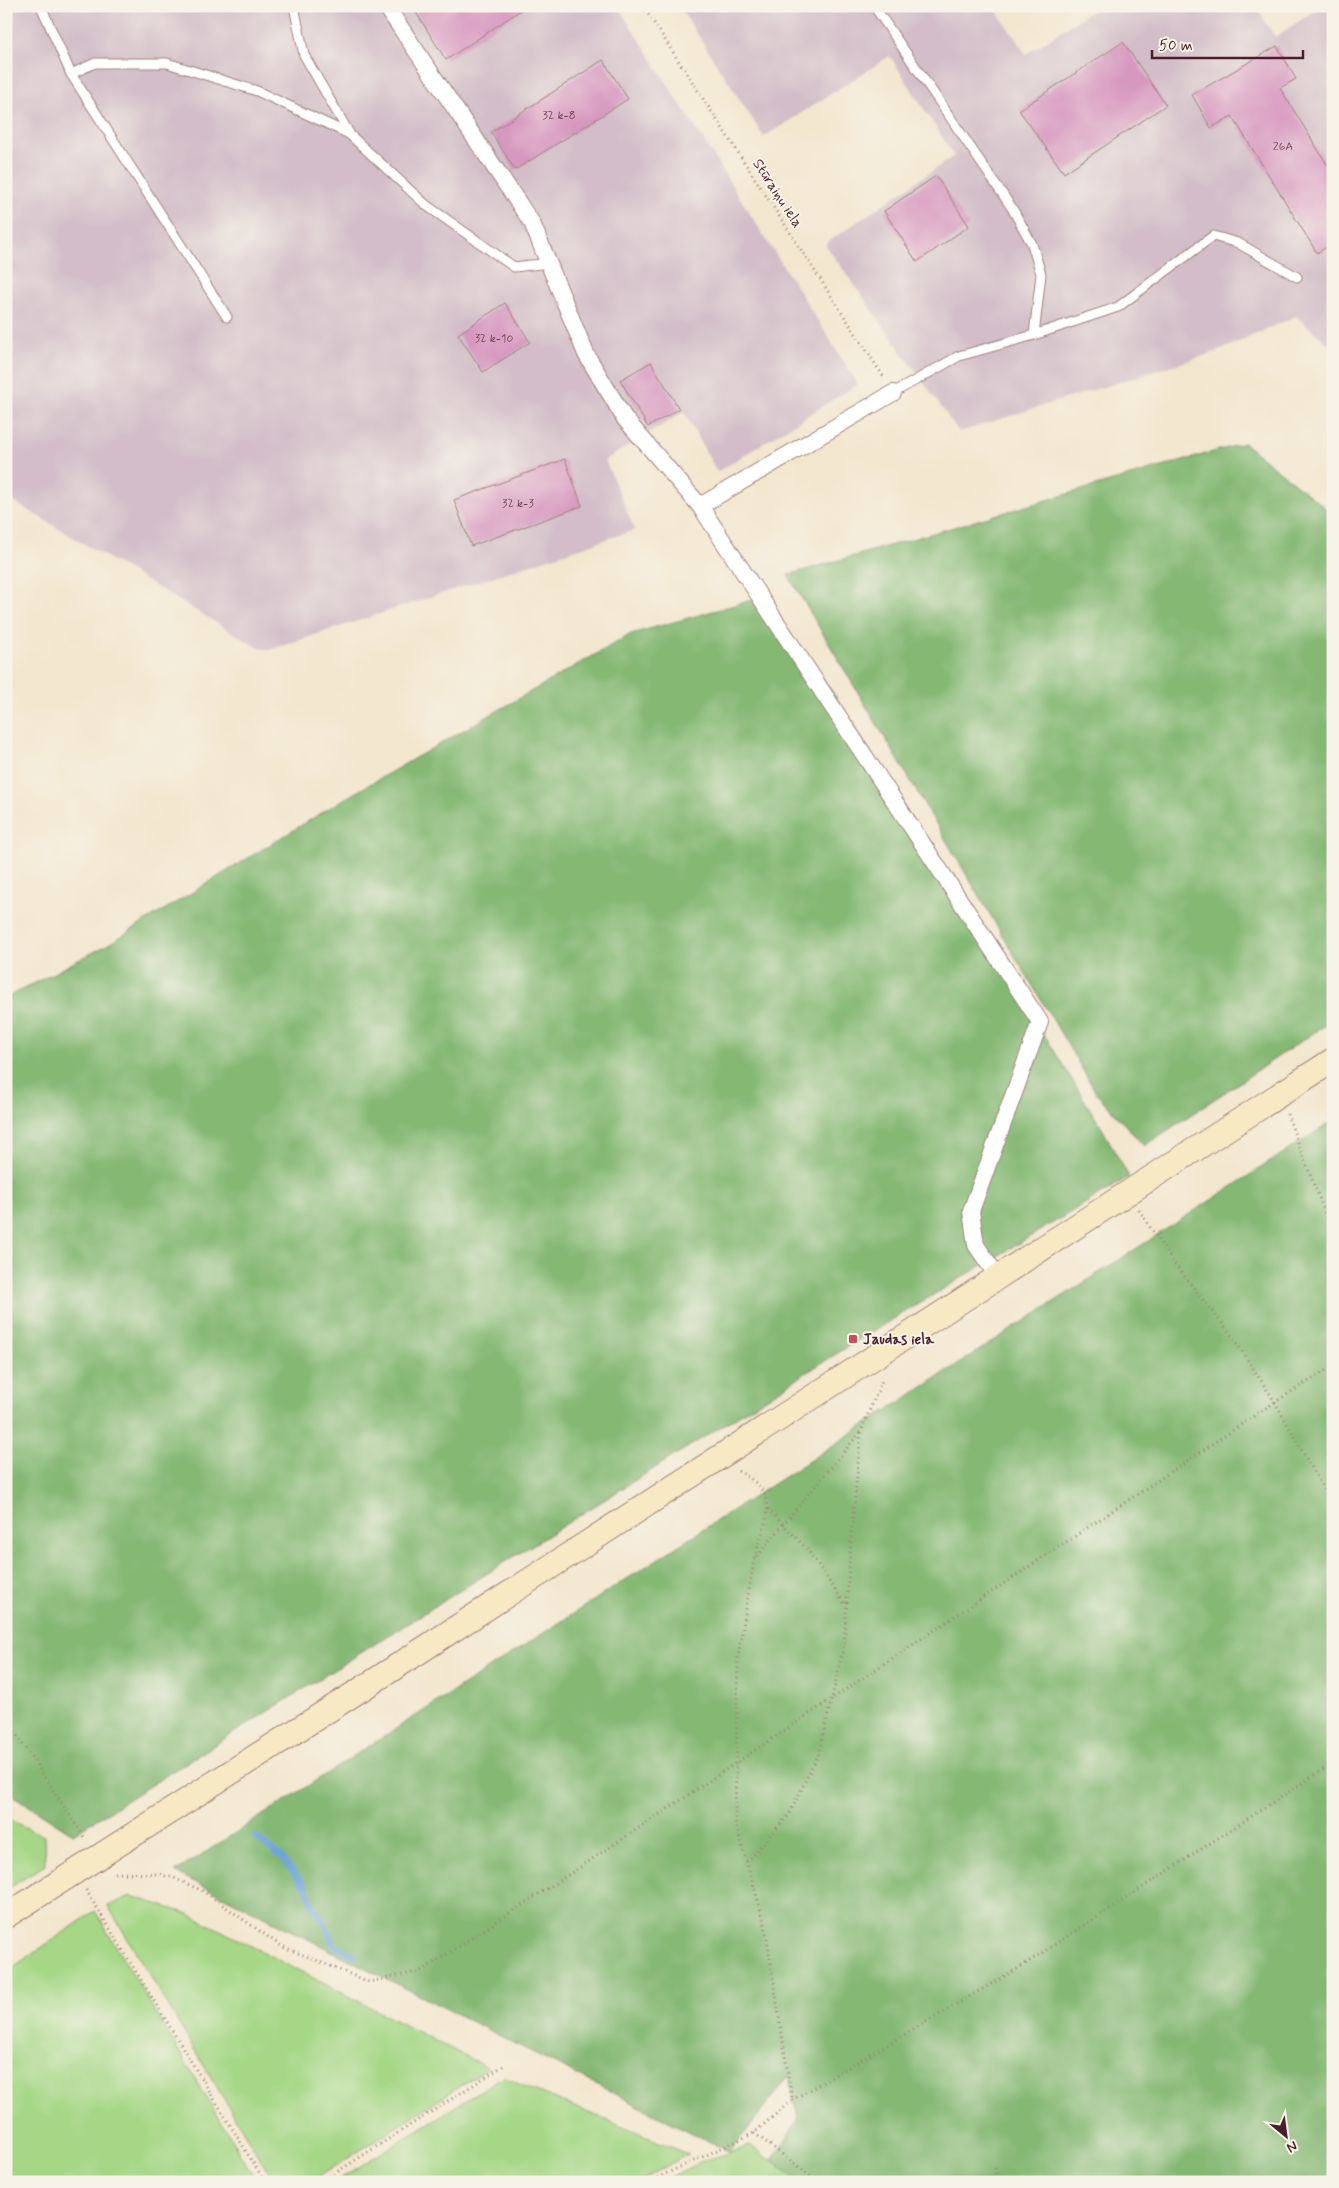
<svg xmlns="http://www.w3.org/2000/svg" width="1339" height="2188" font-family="Mynerve,sans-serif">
	<rect width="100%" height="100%" fill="#f7f3e8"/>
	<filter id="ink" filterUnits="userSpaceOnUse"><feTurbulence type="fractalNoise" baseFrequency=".02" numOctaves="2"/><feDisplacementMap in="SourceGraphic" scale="10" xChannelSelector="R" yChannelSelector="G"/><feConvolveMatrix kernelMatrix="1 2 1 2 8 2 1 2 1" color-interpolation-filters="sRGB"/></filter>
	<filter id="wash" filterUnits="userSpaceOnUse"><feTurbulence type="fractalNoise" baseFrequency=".0096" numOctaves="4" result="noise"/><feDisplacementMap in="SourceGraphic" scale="20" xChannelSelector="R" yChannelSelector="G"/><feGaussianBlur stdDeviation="1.12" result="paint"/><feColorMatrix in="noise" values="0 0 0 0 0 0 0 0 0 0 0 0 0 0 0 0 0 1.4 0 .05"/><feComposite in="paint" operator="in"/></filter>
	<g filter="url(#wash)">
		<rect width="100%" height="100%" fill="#f3e6ce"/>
		<!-- industrial -->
		<g fill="#d2bdc8">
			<path d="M6 6H618L858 384 717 472 684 412 605 460 635 530 269 650 257 647 6 497Z"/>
			<path d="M679 6H993L1026 54 1099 6H1255L1275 37 1322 6H1333V348L1296 316 1216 352 959 432 825 244 954 156 890 56 764 137Z"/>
		</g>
		<!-- green -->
		<g fill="#a5d786" stroke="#787b58">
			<path d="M6 1818 44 1836 45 1865 6 1890Z"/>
			<path d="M131 1896 189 1914 488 2068 311 2182H274L108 1906Z"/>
			<path d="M95 1911 257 2182H6V1972Z"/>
			<path d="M504 2076 519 2084 688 2154 639 2182H335Z"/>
			<path d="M750 2146 804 2182H661L700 2162Z"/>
		</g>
		<!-- forest -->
		<g fill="#84b873" stroke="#676c4f">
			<path d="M1244 443 1333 514V1020L1144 1146 1097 1094 788 575Z"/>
			<path d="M763 597 836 697 1103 1130 1129 1177 852 1344 73 1834 6 1791V998L107 945 344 799 631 634Z"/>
			<path d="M1333 1121V2182H799L772 2160 798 2120 789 2076 730 2152 175 1872Z"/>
		</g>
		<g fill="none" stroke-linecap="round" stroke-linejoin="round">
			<!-- stream -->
			<path stroke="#6ea4db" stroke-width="6" d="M255 1837 280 1856 306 1887 312 1904 325 1924 334 1946 354 1956"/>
		</g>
		<g id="blocks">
			<!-- building -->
			<g fill="#d798c0">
				<path d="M412 6H527L446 60Z"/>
				<path d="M1123 42 1166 105 1064 173 1019 110Z"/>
				<path d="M1277 46 1296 79 1280 88 1333 174V243L1317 253 1232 116 1211 128 1192 95Z"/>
				<path d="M603 60 628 99 515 170 491 132Z"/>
				<path d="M936 176 969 226 917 262 884 211Z"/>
				<path d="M505 303 530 342 483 372 458 334Z"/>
				<path d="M651 362 679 409 648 427 620 380Z"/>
				<path d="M565 459 582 506 471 546 454 500Z"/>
			</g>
		</g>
	</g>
	<g filter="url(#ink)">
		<use href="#blocks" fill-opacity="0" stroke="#9e827c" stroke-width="1"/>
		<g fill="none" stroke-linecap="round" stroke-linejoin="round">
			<defs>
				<g id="lane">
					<path d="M41 6 71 74 227 317"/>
					<path d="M294 6 304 55 349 133"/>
					<path d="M874 6 1012 208 1032 244 1041 274 1034 335"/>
					<path d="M71 74 95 63H167L257 91 349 134 426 205 514 267 549 263"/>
					<path d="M893 393 959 356 1034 335 1118 307 1213 236 1238 243 1297 277"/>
				</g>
				<g id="street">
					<path d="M386 6 532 223 586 354 625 419 700 506 1040 1022 971 1211 976 1245 997 1276"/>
					<path d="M700 506 893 393"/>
				</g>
				<path id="secondary" d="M6 1916 374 1681 1333 1060"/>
			</defs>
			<!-- lane casing -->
			<use href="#lane" stroke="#9e827c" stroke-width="11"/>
			<!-- street casing -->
			<use href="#street" stroke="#9e827c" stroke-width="18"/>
			<!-- secondary casing -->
			<use href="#secondary" stroke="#9e827c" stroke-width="26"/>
			<!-- path -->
			<g stroke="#9e827c" stroke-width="3" stroke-dasharray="1 4" stroke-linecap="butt">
				<path d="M643 6 885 379"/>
				<path d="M1287 1114 1333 1234"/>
				<path d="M1139 1210 1173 1262 1232 1336 1275 1402 1333 1506"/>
				<path d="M738 1471C782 1494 766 1518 755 1557"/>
				<path d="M768 1509 808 1550 846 1606"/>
				<path d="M6 1719 86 1840"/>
				<path d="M747 1862 790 1813 819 1753 844 1646 850 1550 861 1431"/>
				<path d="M115 1873 158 1874 174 1878 203 1891 281 1946 369 1982 421 1971 597 1856 1275 1402 1333 1366"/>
				<path d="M86 1890 265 2182"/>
				<path d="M792 2100 1022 1966 1333 1763"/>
				<path d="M754 2133 819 2182"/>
				<path d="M995 2168 997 2182"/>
				<path d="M321 2182 503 2066"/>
				<path d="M648 2182 754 2133 792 2100 765 1925 735 1822 738 1657 754 1560 861 1431 883 1378"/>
			</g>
			<!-- lane -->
			<use href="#lane" stroke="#fff" stroke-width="9"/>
			<!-- street -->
			<use href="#street" stroke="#fff" stroke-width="16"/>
			<!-- secondary -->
			<use href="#secondary" stroke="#f7e9c3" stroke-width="24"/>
		</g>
	</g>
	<!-- markers -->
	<rect fill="#d1495b" stroke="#f7f3e8" stroke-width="2" x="848" y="1334" width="10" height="10" rx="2.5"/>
	<g text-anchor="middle" stroke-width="4" stroke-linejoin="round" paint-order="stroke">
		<!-- number labels -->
		<g font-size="12" fill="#6d3d50">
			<text x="559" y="119">32 k-8</text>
			<text x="1283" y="150">26A</text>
			<text x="494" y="342">32 k-10</text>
			<text x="518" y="507">32 k-3</text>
		</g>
		<!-- street labels -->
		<g font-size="15" fill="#4a1f2b" stroke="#f7f3e8">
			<text transform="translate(778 193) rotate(57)" y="5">Stūraiņu iela</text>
		</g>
		<!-- poi labels -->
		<g font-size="15" font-weight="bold" fill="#4a1f2b" stroke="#f7f3e8" text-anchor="start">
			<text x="863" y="1344">Jaudas iela</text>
		</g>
	</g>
	<!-- margin -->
	<rect width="1339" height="2188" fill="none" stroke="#f7f3e8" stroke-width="25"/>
	<!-- north arrow -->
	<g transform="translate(1286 2136) rotate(151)" stroke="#f7f3e8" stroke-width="4" paint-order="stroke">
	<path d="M0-4L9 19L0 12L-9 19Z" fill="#4a1f2b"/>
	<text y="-8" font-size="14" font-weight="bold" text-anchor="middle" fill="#4a1f2b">N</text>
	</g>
	<!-- scale -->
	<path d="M1152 50v8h151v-8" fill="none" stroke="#4a1f2b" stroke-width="2.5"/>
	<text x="1159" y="50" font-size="15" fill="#4a1f2b" stroke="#f7f3e8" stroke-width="4" paint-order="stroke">50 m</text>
</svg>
